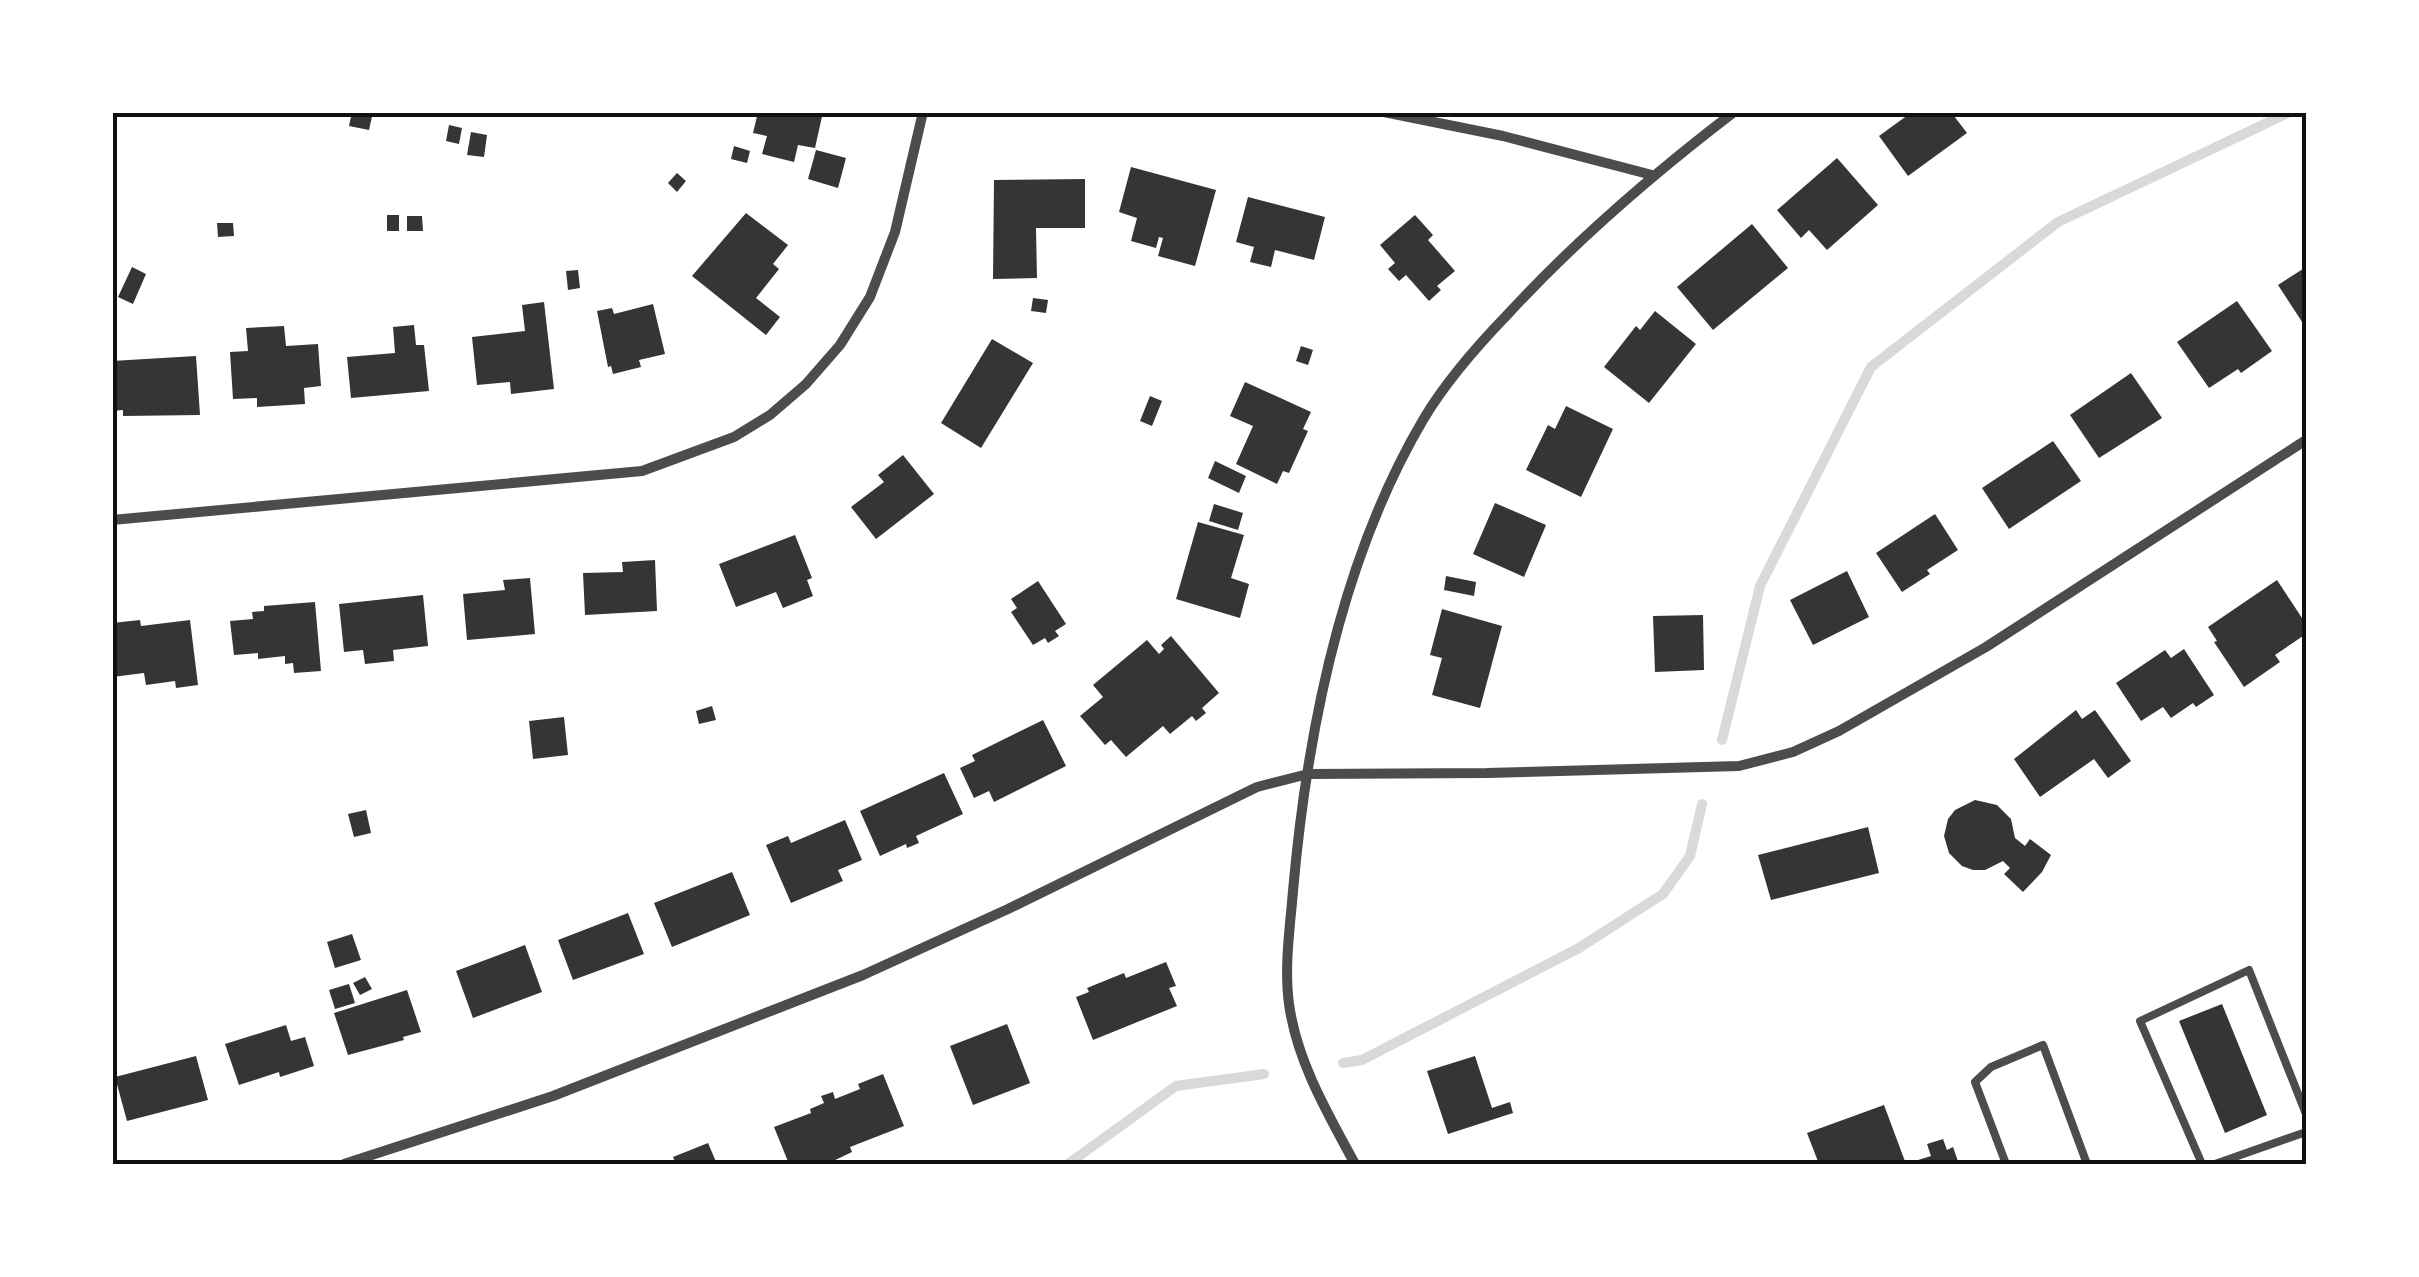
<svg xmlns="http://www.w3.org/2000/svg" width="2419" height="1277" font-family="'Fira Sans Condensed',sans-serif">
	<rect width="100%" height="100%" fill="#fff"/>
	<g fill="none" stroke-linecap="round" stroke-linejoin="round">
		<!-- stream -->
		<g stroke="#d9d9d9" stroke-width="10">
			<path d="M1722 740 1760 586 1871 367 2058 222 2290 112"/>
			<path d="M1343 1063 1362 1060 1579 948 1663 894 1690 856 1702 804"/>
			<path d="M1068 1164 1176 1086 1264 1074"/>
		</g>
	</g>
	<!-- building -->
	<g fill="#353535">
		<path d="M352 112H373L369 130 349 126Z"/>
		<path d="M758 112H823L815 148 798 145 794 162 762 154 767 136 753 133Z"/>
		<path d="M1912 112H1951L1967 133 1908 176 1879 136Z"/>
		<path d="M449 125 462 128 459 144 446 141Z"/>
		<path d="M471 132 487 135 484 157 467 155Z"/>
		<path d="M734 146 750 151 747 163 731 159Z"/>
		<path d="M816 150 846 158 838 188 808 179Z"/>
		<path d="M1837 158 1878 205 1827 250 1809 230 1801 238 1777 210Z"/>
		<path d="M1131 167 1216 190 1195 266 1158 256 1163 238 1159 237 1156 248 1131 241 1137 218 1119 212Z"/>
		<path d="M677 173 686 181 677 192 668 183Z"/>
		<path d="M1085 179V228H1036L1037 278 993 279 994 180Z"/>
		<path d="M1248 197 1325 217 1314 260 1275 250 1271 267 1250 262 1254 247 1236 242Z"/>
		<path d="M746 213 788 245 773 264 779 269 756 298 780 317 766 335 692 276Z"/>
		<rect x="387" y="215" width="12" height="16"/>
		<path d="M1415 215 1433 235 1428 240 1455 271 1437 286 1441 290 1429 301 1406 275 1399 281 1388 269 1395 263 1380 245Z"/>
		<path d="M407 216H422L423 231H407Z"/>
		<path d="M217 223H233L234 236 218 237Z"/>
		<path d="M1752 224 1788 268 1713 330 1677 287Z"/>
		<path d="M132 267 146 274 133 304 118 297Z"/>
		<path d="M2306 267V328L2278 285Z"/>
		<path d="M578 270 580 288 568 290 566 271Z"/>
		<path d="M1033 298 1048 300 1046 313 1031 311Z"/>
		<path d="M2237 301 2272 351 2241 373 2238 369 2209 388 2177 342Z"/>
		<path d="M544 302 554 389 511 394 510 382 477 385 472 337 525 331 522 305Z"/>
		<path d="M653 304 665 354 639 360 641 367 613 374 611 366 608 367 597 311 612 308 614 314Z"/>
		<path d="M1655 311 1696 344 1649 403 1604 367 1636 326 1640 330Z"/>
		<path d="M414 325 416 345H424L429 391 351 398 347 357 395 353 393 327Z"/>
		<path d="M284 326 286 346 318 344 321 386 304 388 305 404 257 407V398L233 399 230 352 248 351 246 328Z"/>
		<path d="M992 339 1033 363 981 448 941 423Z"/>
		<path d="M1301 346 1313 350 1308 365 1296 361Z"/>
		<path d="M196 356 200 415 123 416V410L112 411V361Z"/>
		<path d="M2131 373 2162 418 2099 458 2070 415Z"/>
		<path d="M1245 382 1311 412 1303 429 1308 431 1289 473 1283 471 1277 484 1236 464 1253 426 1230 416Z"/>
		<path d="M1150 396 1162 401 1152 426 1140 421Z"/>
		<path d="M1566 406 1613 429 1581 497 1526 470 1548 425 1555 429Z"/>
		<path d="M2053 441 2081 481 2009 529 1982 488Z"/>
		<path d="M903 455 934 494 876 539 851 507 884 482 878 475Z"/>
		<path d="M1215 461 1246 476 1239 493 1208 478Z"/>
		<path d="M1495 503 1546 525 1524 577 1473 554Z"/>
		<path d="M1214 504 1243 513 1238 530 1209 521Z"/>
		<path d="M1935 514 1958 550 1927 570 1930 574 1902 592 1876 553Z"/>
		<path d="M1198 522 1244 535 1231 578 1249 584 1240 618 1176 599Z"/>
		<path d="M795 535 812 578 807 580 813 596 783 608 776 592 736 607 719 564Z"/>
		<path d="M655 560 657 611 585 615 583 573 623 572 622 562Z"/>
		<path d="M1847 571 1869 617 1813 645 1790 600Z"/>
		<path d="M1446 576 1476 582 1474 596 1444 590Z"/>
		<path d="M530 578 535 634 467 640 463 594 505 590 503 580Z"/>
		<path d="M2277 580 2306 624V634L2275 655 2280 662 2244 687 2214 642 2217 641 2208 627Z"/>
		<path d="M1038 581 1066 624 1055 631 1059 636 1048 643 1045 638 1033 645 1011 612 1017 608 1011 599Z"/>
		<path d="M423 595 428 646 393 650 394 661 365 664 363 650 344 652 339 604Z"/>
		<path d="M315 602 321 671 294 673 293 663 285 664V656L258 659V653L234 655 230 621 253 619 252 612 264 611V606Z"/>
		<path d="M1442 609 1502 626 1480 708 1432 695 1442 658 1430 655Z"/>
		<path d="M1703 615 1704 670 1655 672 1653 616Z"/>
		<path d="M140 620 141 626 190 620 198 685 176 688 175 681 146 685 144 673 112 677V623Z"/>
		<path d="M1171 636 1219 693 1202 708 1206 713 1196 721 1192 716 1170 734 1163 726 1126 757 1111 740 1105 745 1080 716 1103 697 1093 685 1147 640 1159 654 1164 649 1161 645Z"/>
		<path d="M2184 649 2214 695 2196 707 2193 703 2171 718 2163 707 2141 721 2116 683 2165 650 2171 658Z"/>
		<path d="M712 706 716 720 699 724 696 711Z"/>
		<path d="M2076 710 2082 719 2095 710 2131 761 2108 778 2094 759 2040 797 2014 759Z"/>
		<path d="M564 717 568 755 533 759 529 721Z"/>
		<path d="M1043 720 1066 766 994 802 989 791 974 798 960 768 975 761 972 755Z"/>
		<path d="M944 773 963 814 916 836 919 843 907 848 906 844 880 856 860 811Z"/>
		<path d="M1975 800 1997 805 2011 819 2015 838 2025 846 2030 839 2051 855 2042 872 2023 892 2004 874 2010 868 2003 861 1985 870H1973L1962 866 1949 853 1944 836 1948 819 1955 810Z"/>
		<path d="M366 810 371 833 354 837 348 814Z"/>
		<path d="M845 820 862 860 838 870 843 881 791 903 766 845 788 836 791 843Z"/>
		<path d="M1868 827 1879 873 1771 900 1758 855Z"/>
		<path d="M732 872 750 915 672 947 654 903Z"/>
		<path d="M628 913 644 954 573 980 558 940Z"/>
		<path d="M352 934 361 960 335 968 327 942Z"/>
		<path d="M525 945 542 992 473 1018 456 971Z"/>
		<path d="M1166 962 1176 986 1169 988 1177 1006 1093 1040 1076 997 1089 992 1087 988 1124 973 1126 978Z"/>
		<path d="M365 977 372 989 360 995 353 983Z"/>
		<path d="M349 984 355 1003 335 1009 329 990Z"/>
		<path d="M407 990 421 1032 403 1037 404 1040 348 1055 334 1013Z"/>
		<path d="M2222 1004 2267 1115 2225 1133 2179 1021Z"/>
		<path d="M1007 1024 1030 1083 973 1105 950 1046Z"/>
		<path d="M286 1025 291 1041 305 1037 314 1066 280 1077 279 1072 239 1085 225 1044Z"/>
		<path d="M196 1056 208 1100 127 1121 115 1077Z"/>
		<path d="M1475 1056 1492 1108 1510 1102 1513 1113 1448 1134 1427 1071Z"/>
		<path d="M883 1074 904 1126 850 1147 852 1152 827 1164H789L774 1127 811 1113 810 1109 824 1103 821 1096 833 1092 835 1099 860 1089 858 1084Z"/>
		<path d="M1884 1105 1906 1164H1819L1807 1133Z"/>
		<path d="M1943 1139 1947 1150 1953 1147 1959 1164H1920L1918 1160 1931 1156 1927 1144Z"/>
		<path d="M708 1143 717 1164H676L673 1157Z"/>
	</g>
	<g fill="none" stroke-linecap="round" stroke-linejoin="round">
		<!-- service -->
		<g stroke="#4c4c4c" stroke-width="8">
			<path d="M2006 1164 1975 1082 1991 1067 2043 1045 2087 1164"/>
			<path d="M2202 1164 2140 1021 2249 970 2306 1114"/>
			<path d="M2215 1164 2306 1132"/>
		</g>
		<!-- minor -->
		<g stroke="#4c4c4c" stroke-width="10">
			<path d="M1384 112 1503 136 1652 175"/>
			<path d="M112 520 642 471 734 437 770 415 806 384 840 345 870 297 895 232 923 112"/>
			<path d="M344 1164 553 1096 863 975 1008 909 1257 787 1308 774 1487 773 1739 766 1793 752 1839 731 1986 647 2306 440"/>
			<path d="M1355 1164C1328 1114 1297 1062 1289 1004 1284 967 1290 928 1293 891 1307 732 1341 559 1423 420 1446 381 1477 346 1508 314 1577 239 1653 174 1734 112"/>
		</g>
	</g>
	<!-- border -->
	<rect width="2419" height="1277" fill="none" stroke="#ffffff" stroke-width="230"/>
	<rect x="115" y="115" width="2189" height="1047" fill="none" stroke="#111" stroke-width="4"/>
</svg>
